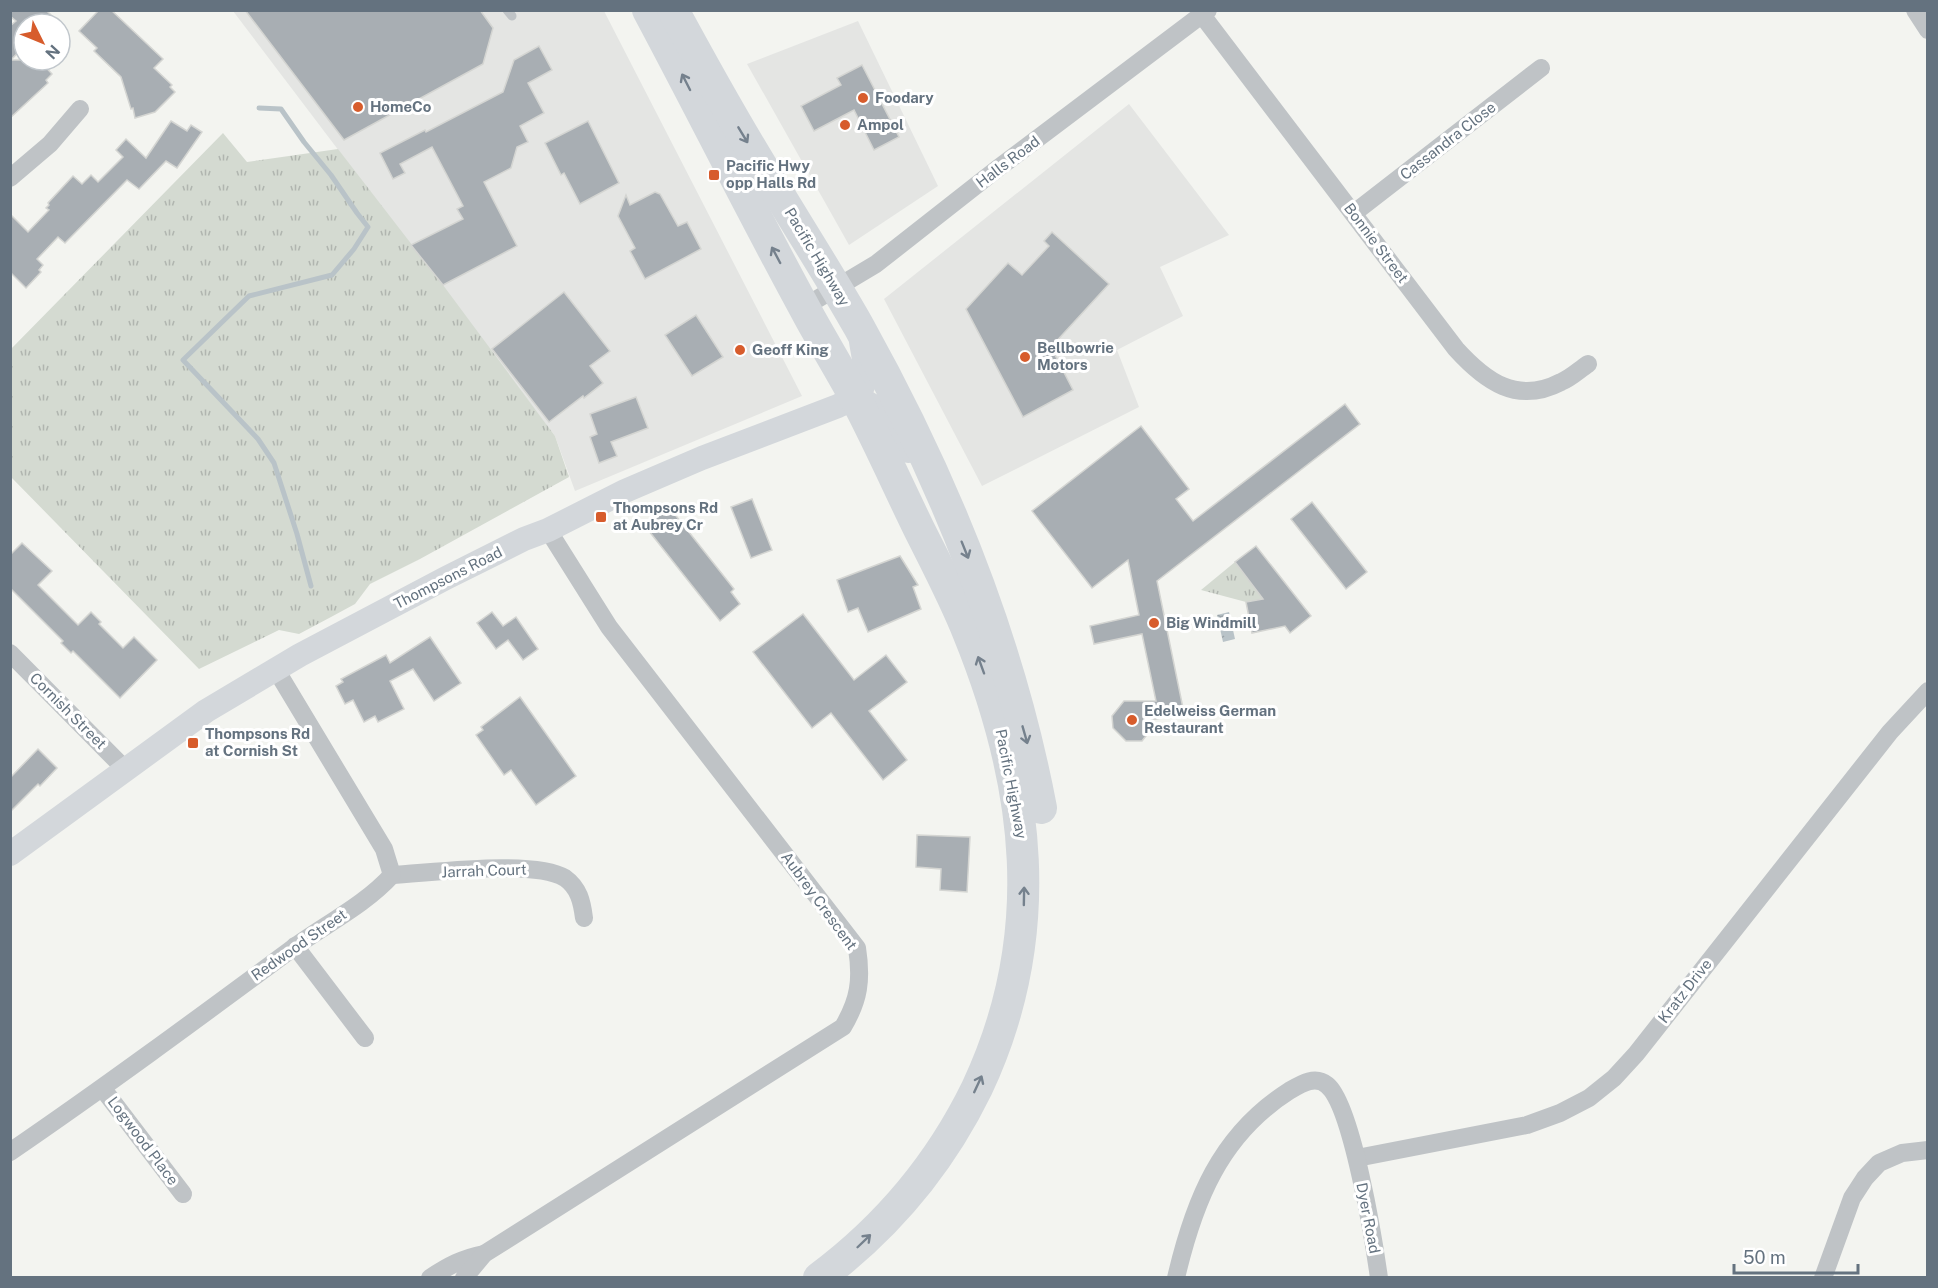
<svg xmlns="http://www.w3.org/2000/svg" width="1938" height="1288" font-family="'Public Sans',sans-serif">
	<defs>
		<pattern id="grass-tufts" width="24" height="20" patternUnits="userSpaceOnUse" patternTransform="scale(1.5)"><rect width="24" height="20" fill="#d4dad1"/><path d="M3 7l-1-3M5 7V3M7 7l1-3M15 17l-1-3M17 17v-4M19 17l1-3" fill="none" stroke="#b0b5af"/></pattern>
		<pattern id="water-ripples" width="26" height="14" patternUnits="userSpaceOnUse" patternTransform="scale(1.5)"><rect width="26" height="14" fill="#b9c3c8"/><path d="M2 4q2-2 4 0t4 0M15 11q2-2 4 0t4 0" fill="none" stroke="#9aa3a8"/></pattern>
	</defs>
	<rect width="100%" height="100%" fill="#f3f4f0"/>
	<!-- built -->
	<g fill="#e4e5e3">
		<path d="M233 11H604L802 396 575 491 555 436Z"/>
		<path d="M858 21 938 186 849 245 747 64Z"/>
		<path d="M1129 104 1229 235 1160 267 1183 316 1117 350 1139 407 982 486 884 299Z"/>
	</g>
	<!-- grass -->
	<g fill="url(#grass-tufts)">
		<path d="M223 133 247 162 338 149 443 285 555 436 569 477 420 559 370 584 355 604 331 617 299 634 279 630 199 669 11 477V349Z"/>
		<path d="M1235 562 1269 606 1261 607 1259 600 1246 602 1201 590Z"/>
	</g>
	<!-- water -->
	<path fill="url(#water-ripples)" d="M1229 612 1235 639 1223 642 1217 615Z"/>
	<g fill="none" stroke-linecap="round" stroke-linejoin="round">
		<!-- stream -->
		<path stroke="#b9c3c8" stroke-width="5" d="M259 108 281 109 304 142 331 175 357 213 368 227 354 249 332 275 249 296 183 360 258 439 274 463 297 534 311 586"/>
	</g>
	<!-- building -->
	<g fill="#a8aeb3" stroke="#d4d5d2" stroke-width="1.5">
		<path d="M10 10H46L60 24H24V46L11 60H39L52 74 46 80 48 83 10 118V26L16 21 10 16Z"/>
		<path d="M99 10H111L163 59 154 68 172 85 170 87 175 92 155 112 135 118 133 108 131 109 121 77 94 51 97 48 79 31Z"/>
		<path d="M245 10H480L493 28 483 64 344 140Z"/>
		<path d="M539 46 552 70 528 83 544 113 520 126 528 142 517 147 511 168 484 182 517 246 443 285 411 245 463 219 457 209 463 206 432 147 400 164 405 173 393 179 380 153 425 130 426 132 503 92 514 60Z"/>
		<path d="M862 65 899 137 874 150 854 110 814 131 801 106 841 85 837 78Z"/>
		<path d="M171 121 187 131 191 125 202 132 177 168 166 161 139 189 127 180 65 243 58 237 37 259 43 265 39 270 41 272 26 288 10 272V214L28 232 49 210 46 208 49 205 48 203 73 176 82 184 91 175 98 182 123 157 116 150 126 139 146 158Z"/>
		<path d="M588 121 619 183 580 204 564 173 561 175 545 143Z"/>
		<path d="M655 192 660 194 678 226 687 222 701 249 645 279 630 251 635 248 618 216 626 195 630 205Z"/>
		<path d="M1052 232 1109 284 1051 347 1073 390 1023 417 966 309 1008 263 1022 275 1049 246 1044 241Z"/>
		<path d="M564 292 610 351 590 366 603 383 584 398 583 396 549 422 492 349Z"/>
		<path d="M696 315 723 357 692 376 665 335Z"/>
		<path d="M636 397 648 428 611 442 617 456 599 463 590 437 597 434 590 414Z"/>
		<path d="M1345 404 1360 424 1157 581 1184 713 1152 720 1153 727 1142 741H1126L1113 728 1112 716 1124 701H1156L1142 634 1094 644 1090 626 1139 615 1128 560 1092 588 1032 511 1141 426 1189 489 1176 499 1193 521Z"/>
		<path d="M752 499 772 550 751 558 731 507Z"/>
		<path d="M1312 502 1367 572 1346 589 1291 519Z"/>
		<path d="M669 507 734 589 731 592 740 604 720 621 645 526Z"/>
		<path d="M22 543 52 571 38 585 78 625 91 612 101 622 99 624 123 648 134 637 157 660 120 698 73 651 71 653 61 643 63 641 10 588V555Z"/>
		<path d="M1256 546 1311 616 1290 633 1285 626 1252 633 1246 602 1263 599 1235 562Z"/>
		<path d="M900 556 918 585 913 587 921 609 868 632 858 608 848 612 837 580Z"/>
		<path d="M492 612 503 626 516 617 538 649 523 660 508 640 496 649 477 623Z"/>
		<path d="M803 614 854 680 886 655 907 682 869 711 907 760 883 780 831 713 812 728 753 652Z"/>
		<path d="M430 637 461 683 434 701 413 669 390 681 404 709 378 722 375 716 364 722 353 700 345 704 336 686 343 682 341 679 386 655 390 663Z"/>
		<path d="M520 697 576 776 536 805 511 770 504 775 476 735 483 730 481 727Z"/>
		<path d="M38 749 57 768 40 786 38 784 10 812V778Z"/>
		<path d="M917 835 970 837 967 892 940 890 941 869 916 867Z"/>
	</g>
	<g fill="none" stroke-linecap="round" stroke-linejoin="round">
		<!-- lane -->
		<path stroke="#bfc3c6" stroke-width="9" d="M507 10 512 16"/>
		<!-- street -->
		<g stroke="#bfc3c6" stroke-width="18">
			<path d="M1915 10 1928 30"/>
			<path d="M1202 15 1456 349C1485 381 1517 405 1561 382 1571 378 1579 370 1588 364"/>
			<path d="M10 178 50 144 80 109"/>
			<path d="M1354 213 1541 68"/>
			<path d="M804 307 876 264 997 169 1208 10"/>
			<path d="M10 653 126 770"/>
			<path d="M275 668 384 849 392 875"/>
			<path d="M392 875C431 873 534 859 565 878 579 888 582 902 584 918"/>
			<path d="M295 946 365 1038"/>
			<path d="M103 1089 183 1194"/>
			<path d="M10 1152C105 1087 197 1019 289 951 322 926 364 906 392 875"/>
			<path d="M1357 1158 1527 1125 1560 1113 1589 1098 1614 1078 1636 1054 1890 732 1928 691"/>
			<path d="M430 1278C448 1266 463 1258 484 1254"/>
			<path d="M464 1278 484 1254 843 1027C859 1000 862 980 857 948L609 627 548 530"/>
			<path d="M1176 1278C1194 1201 1220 1135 1289 1091 1301 1084 1315 1075 1327 1085 1352 1105 1374 1242 1379 1278"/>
			<path d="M1823 1278 1852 1198 1865 1178 1879 1163 1902 1153 1928 1150"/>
		</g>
		<!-- secondary -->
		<g stroke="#d3d7db" stroke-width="24">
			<path d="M855 397C885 408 893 425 908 451"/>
			<path d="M10 854 206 711 300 655 446 578 524 539 548 530 625 491 702 458 838 406C843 403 851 401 855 397 872 384 863 358 861 341"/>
		</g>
		<!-- highway -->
		<g stroke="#d3d7db" stroke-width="32">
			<path d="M648 10C703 113 755 218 811 320 826 347 842 373 857 401 879 443 898 486 919 529 936 563 954 597 968 632 1030 784 1049 935 977 1088 940 1164 886 1228 819 1278"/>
			<path d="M673 10C706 71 740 132 777 191 804 236 833 281 859 327 942 476 1009 639 1041 808"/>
		</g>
	</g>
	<!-- one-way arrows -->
	<defs><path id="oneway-shaft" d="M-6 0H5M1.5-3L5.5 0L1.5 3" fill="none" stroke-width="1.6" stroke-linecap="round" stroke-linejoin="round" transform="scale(1.5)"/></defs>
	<g stroke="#75818d">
		<use href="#oneway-shaft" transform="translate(686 82) rotate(-117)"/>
		<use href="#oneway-shaft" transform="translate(743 135) rotate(59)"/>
		<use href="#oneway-shaft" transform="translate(776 255) rotate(-118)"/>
		<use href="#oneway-shaft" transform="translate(965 550) rotate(68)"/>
		<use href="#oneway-shaft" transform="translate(981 665) rotate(-110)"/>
		<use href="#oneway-shaft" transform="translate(1025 735) rotate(74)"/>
		<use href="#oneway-shaft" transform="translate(1024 896) rotate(-89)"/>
		<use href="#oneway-shaft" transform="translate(978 1084) rotate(-65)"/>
		<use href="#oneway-shaft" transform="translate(864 1241) rotate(-44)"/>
	</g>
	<!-- markers -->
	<g fill="#d75c2c" stroke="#fff" stroke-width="2">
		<circle cx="863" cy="98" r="6"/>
		<circle cx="358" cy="107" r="6"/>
		<circle cx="845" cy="125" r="6"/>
		<rect x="708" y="169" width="12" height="12" rx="3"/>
		<circle cx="740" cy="350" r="6"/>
		<circle cx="1025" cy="357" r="6"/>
		<rect x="595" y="511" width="12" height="12" rx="3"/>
		<circle cx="1154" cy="623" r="6"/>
		<circle cx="1132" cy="720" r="6"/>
		<rect x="187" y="737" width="12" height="12" rx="3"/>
	</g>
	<g text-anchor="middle" stroke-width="6" stroke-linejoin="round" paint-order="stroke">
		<!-- poi labels -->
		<g font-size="15" font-weight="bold" fill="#64727f" stroke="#fff" text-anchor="start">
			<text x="875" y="103">Foodary</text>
			<text x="370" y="112">HomeCo</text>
			<text x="857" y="130">Ampol</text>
			<text x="726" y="171">Pacific Hwy<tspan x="726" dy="17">opp Halls Rd</tspan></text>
			<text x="1037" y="353">Bellbowrie<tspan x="1037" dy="17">Motors</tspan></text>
			<text x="752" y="355">Geoff King</text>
			<text x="613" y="513">Thompsons Rd<tspan x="613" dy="17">at Aubrey Cr</tspan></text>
			<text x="1166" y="628">Big Windmill</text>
			<text x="1144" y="716">Edelweiss German<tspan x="1144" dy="17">Restaurant</tspan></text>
			<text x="205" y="739">Thompsons Rd<tspan x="205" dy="17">at Cornish St</tspan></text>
		</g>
		<!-- street labels -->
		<g font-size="15" fill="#64727f" stroke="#fff">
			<text transform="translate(1448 141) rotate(-38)" y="5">Cassandra Close</text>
			<text transform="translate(1008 162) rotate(-37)" y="5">Halls Road</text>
			<text transform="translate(1376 243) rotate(53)" y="5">Bonnie Street</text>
			<text transform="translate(817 257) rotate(59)" y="5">Pacific Highway</text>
			<text transform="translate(448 578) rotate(-27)" y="5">Thompsons Road</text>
			<text transform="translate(68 711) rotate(45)" y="5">Cornish Street</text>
			<text transform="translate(1011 784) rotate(79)" y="5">Pacific Highway</text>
			<text transform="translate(484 871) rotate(-2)" y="5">Jarrah Court</text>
			<text transform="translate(819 901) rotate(54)" y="5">Aubrey Crescent</text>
			<text transform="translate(299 945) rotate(-35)" y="5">Redwood Street</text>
			<text transform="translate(1685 991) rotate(-52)" y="5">Kratz Drive</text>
			<text transform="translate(143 1141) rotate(53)" y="5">Logwood Place</text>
			<text transform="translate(1368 1218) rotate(79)" y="5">Dyer Road</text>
		</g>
	</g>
	<!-- border -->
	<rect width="1938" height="1288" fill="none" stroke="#64727f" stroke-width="24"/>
	<!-- north arrow -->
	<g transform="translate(42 42) rotate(133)"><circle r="28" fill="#ffffff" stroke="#c1c7cc" stroke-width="1.5"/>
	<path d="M0-4.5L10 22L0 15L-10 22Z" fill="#d75c2c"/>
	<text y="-9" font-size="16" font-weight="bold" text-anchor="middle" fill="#64727f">N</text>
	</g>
	<!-- scale -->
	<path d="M1734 1264v9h124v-9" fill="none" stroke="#64727f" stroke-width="3"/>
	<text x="1743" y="1264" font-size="18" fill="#64727f" stroke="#ffffff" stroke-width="4.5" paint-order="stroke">50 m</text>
</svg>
